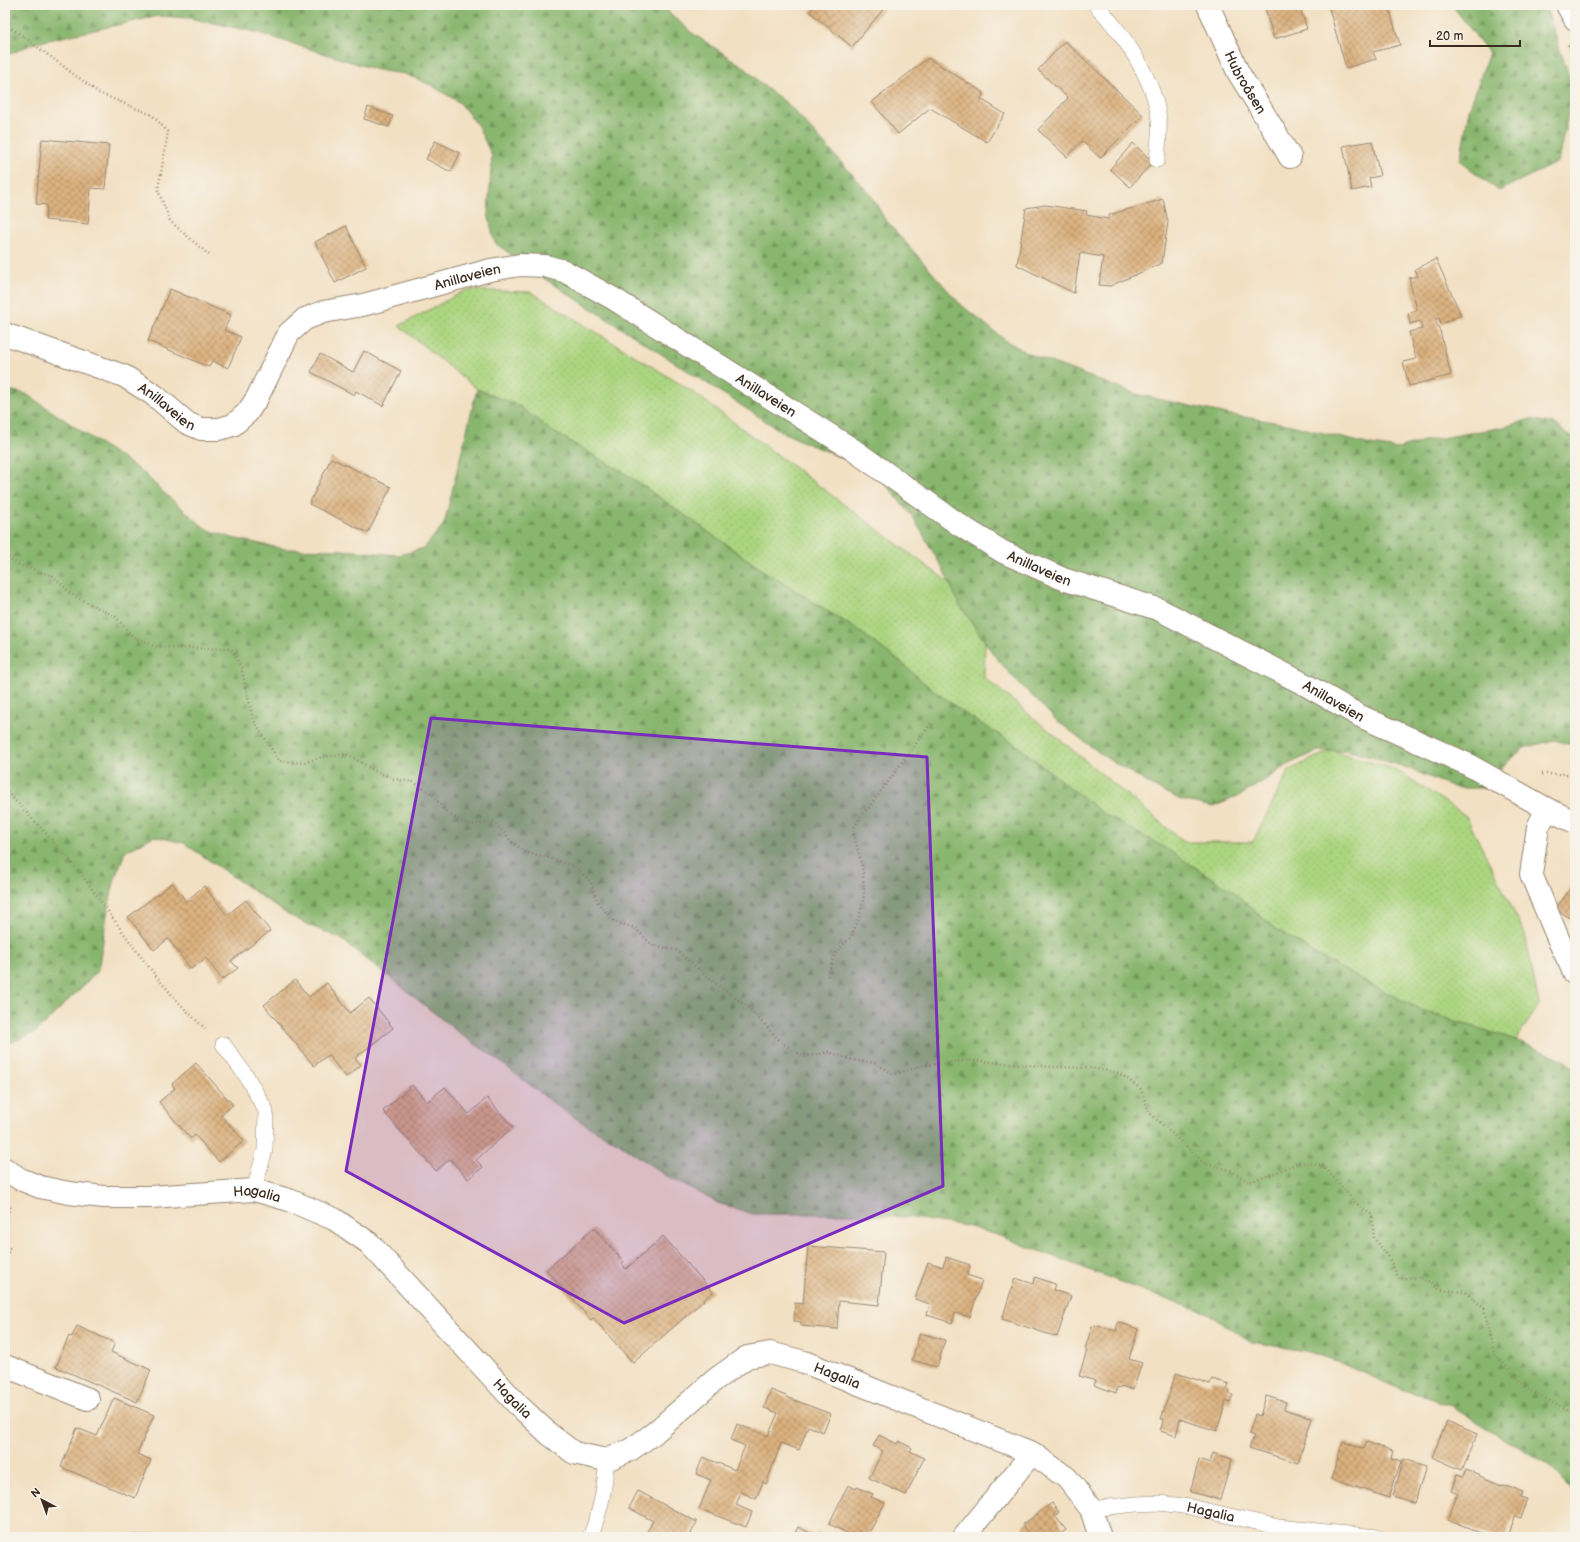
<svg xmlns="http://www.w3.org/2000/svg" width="1580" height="1542" font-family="'Balsamiq Sans',sans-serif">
	<defs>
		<pattern id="grass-dots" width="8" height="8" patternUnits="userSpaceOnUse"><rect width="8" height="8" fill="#acd580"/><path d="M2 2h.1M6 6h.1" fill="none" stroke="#95b76e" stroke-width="1.8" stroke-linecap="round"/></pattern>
		<pattern id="forest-firs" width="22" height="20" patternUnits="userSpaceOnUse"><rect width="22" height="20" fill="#89b66e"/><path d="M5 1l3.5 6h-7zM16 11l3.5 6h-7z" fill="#71945a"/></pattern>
		<pattern id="building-cross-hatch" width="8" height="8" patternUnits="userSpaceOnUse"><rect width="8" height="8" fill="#dcb280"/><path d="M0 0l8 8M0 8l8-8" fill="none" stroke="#b49168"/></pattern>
	</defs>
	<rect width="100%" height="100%" fill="#f7f3e8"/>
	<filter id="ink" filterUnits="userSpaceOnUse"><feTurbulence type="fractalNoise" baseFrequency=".025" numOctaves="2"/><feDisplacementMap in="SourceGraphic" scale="8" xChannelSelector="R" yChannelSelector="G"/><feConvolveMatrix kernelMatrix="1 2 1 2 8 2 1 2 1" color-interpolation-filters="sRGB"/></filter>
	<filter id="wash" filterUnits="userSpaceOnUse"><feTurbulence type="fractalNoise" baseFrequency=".012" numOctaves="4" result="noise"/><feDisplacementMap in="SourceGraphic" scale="16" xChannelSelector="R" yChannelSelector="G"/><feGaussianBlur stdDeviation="0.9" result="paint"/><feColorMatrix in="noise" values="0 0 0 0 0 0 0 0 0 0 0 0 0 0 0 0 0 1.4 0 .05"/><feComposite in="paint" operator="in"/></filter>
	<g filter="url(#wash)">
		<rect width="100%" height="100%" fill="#f2e0c3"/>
		<!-- grass -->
		<path fill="url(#grass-dots)" stroke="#74804f" d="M466 290 531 292 690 390 986 610 984 677 1184 842H1253L1289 770 1332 750 1397 770 1466 816 1525 934 1539 1005 1516 1040 1426 1012 1375 987 1322 958 1273 927 1231 890 1158 844 1105 815 1040 764 1018 746 968 716 923 682 902 663 856 629 758 567 626 474 550 430 519 406 477 389 399 326Z"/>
		<!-- forest -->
		<g fill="url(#forest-firs)" stroke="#627046">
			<path d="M5 5H661L692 33 744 67 765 87 788 104 871 195 884 218 960 304 1005 340 1029 354 1136 394 1231 415 1287 424 1371 445 1398 449 1424 441 1504 427 1531 419 1557 425 1575 441V746L1554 740 1524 748 1503 766 1486 788H1456L1402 766 1346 750 1318 751 1291 763 1243 794 1213 807 1181 800 1156 788 1105 757 1056 720 1014 678 994 655 959 604 945 573 913 517 875 471 806 443 781 431 542 277 495 243 488 214 492 156 478 126 460 103 431 85 405 74 377 70 252 31 189 18 158 16 35 43 5 56Z"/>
			<path d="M1452 5H1545L1573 88 1558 162 1499 191 1460 161 1469 110 1489 53Z"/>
			<path d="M5 389 26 394 144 473 163 492 206 529 232 538 284 549 342 550 399 555 424 548 444 524 477 389 519 406 550 430 626 474 758 567 856 629 902 663 923 682 968 716 1018 746 1040 764 1105 815 1158 844 1231 890 1273 927 1322 958 1375 987 1426 1012 1516 1040 1566 1061 1575 1068V1497L1569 1487 1550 1467 1449 1404 1395 1387 1339 1362 1310 1352 1252 1342 1203 1311 1176 1303 997 1235 966 1226 906 1217 847 1214H753L721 1204 669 1178 619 1143 591 1128 557 1106 490 1054 463 1036 340 938 308 925 284 912 184 843 154 836 125 852 115 878 108 909 98 971 36 1032 5 1045Z"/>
		</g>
		<g id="blocks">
			<!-- building -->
			<g fill="url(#building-cross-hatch)">
				<path d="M815 5H887L852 47 810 12Z"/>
				<path d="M1264 5H1299L1307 29 1274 39Z"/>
				<path d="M1328 5H1388L1400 45 1373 52 1376 59 1346 68Z"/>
				<path d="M1065 41 1143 115 1100 158 1082 141 1067 157 1038 130 1068 98 1038 70Z"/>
				<path d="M928 58 984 93 981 99 1005 114 987 142 930 108 898 134 872 102Z"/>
				<path d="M368 107 393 116 389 127 364 119Z"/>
				<path d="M42 139 109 145 105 189 91 188 88 224 45 220 47 205 36 204Z"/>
				<path d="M435 141 460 153 451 172 426 159Z"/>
				<path d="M1372 141 1380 176 1369 178 1371 187 1352 191 1343 146Z"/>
				<path d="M1133 143 1153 162 1130 187 1110 169Z"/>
				<path d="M1163 199 1168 222 1162 263 1110 286 1099 285 1103 257 1080 253 1074 293 1017 265 1026 208 1045 205 1087 211 1086 215 1109 219V215Z"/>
				<path d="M346 226 366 267 335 283 315 242Z"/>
				<path d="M1436 259 1461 315 1441 324 1439 318 1435 320 1440 331 1451 375 1409 386 1403 362 1416 359 1409 332 1422 329 1420 321 1410 324 1408 313 1417 310 1409 278 1418 276 1415 269Z"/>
				<path d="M170 289 231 315 224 330 241 337 228 368 212 361 209 367 148 341Z"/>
				<path d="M364 351 401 371 383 406 356 391 354 395 311 372 320 354 353 372Z"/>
				<path d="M331 458 391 487 368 533 309 504Z"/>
				<path d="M1575 882V922L1556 909Z"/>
				<path d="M172 883 186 901 204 886 227 915 246 900 270 931 231 961 238 968 222 980 206 958 191 969 168 939 154 950 128 917Z"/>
				<path d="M295 980 309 997 327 983 350 1013 369 998 393 1028 355 1058 361 1065 346 1077 328 1055 314 1066 264 1005Z"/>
				<path d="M196 1063 233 1105 221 1115 244 1141 219 1162 195 1135 191 1139 159 1102 175 1088 172 1084Z"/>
				<path d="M412 1085 427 1102 445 1087 469 1114 487 1098 513 1127 476 1160 483 1167 468 1179 450 1159 436 1171 383 1111Z"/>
				<path d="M594 1228 624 1262 622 1264 626 1269 663 1236 713 1292 633 1363 593 1318 591 1320 546 1270Z"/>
				<path d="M808 1246 884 1252 879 1305 839 1301 837 1329 801 1326V1322L794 1321 795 1303 803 1304Z"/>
				<path d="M946 1257 970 1265 967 1275 982 1280 970 1317 955 1313 952 1323 927 1315 930 1304 915 1299 928 1262 943 1267Z"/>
				<path d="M1035 1277 1055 1284 1053 1290 1071 1296 1057 1337 1002 1319 1015 1278 1034 1284Z"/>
				<path d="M1118 1322 1138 1329 1129 1359 1142 1363 1133 1390 1121 1386 1120 1388 1117 1387 1116 1393 1094 1385 1096 1381 1079 1376 1087 1350 1085 1349 1092 1326 1095 1327V1325L1116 1331Z"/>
				<path d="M77 1326 115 1343 111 1352 151 1370 137 1402 56 1367 69 1336 72 1337Z"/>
				<path d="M920 1333 945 1340 937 1367 912 1360Z"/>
				<path d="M1176 1373 1210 1384 1212 1379 1229 1384 1227 1389 1230 1390 1229 1394 1233 1395 1230 1403 1226 1401 1217 1431 1180 1419 1176 1436 1160 1431 1164 1419H1161Z"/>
				<path d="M771 1390 786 1396V1397L831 1414 823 1432 808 1426 799 1450 781 1443 766 1484 763 1482 756 1499 741 1492 736 1505 752 1512 746 1527 699 1509 711 1480 696 1474 703 1457 735 1470 745 1446 731 1440 737 1424 768 1436 778 1413 764 1408Z"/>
				<path d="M1266 1396 1286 1402 1284 1409 1312 1418 1298 1463 1249 1448 1254 1436 1249 1434 1255 1414 1260 1416Z"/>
				<path d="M114 1398 154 1415 137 1454 151 1460 135 1498 61 1467 77 1428 97 1436Z"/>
				<path d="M1447 1421 1477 1434 1462 1470 1432 1457Z"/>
				<path d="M879 1435 897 1444 899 1441 912 1448 910 1451 924 1458 906 1495 869 1478 883 1451 873 1446Z"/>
				<path d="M1343 1442 1364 1449 1367 1442 1393 1451 1391 1458 1401 1461 1389 1498 1331 1479Z"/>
				<path d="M1213 1453 1232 1459 1220 1500 1190 1492 1199 1459 1210 1463Z"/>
				<path d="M1404 1459 1426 1466 1415 1503 1393 1496Z"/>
				<path d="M1466 1470 1501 1485 1502 1484 1523 1492 1521 1498 1528 1500 1521 1518 1514 1516 1506 1537H1491L1447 1520 1458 1494 1451 1491 1457 1475 1463 1477Z"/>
				<path d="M848 1485 856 1489 857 1487 873 1494 871 1497 885 1503 867 1537H855L829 1524Z"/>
				<path d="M638 1491 697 1522 691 1533 692 1534 690 1537H644L653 1521 629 1508Z"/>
				<path d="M1052 1503 1059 1512 1055 1516 1066 1530 1056 1537H1031L1022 1525Z"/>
				<path d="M798 1527 816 1536 817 1532 827 1537H793Z"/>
				<rect x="122" y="1535" width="30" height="2"/>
			</g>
		</g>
	</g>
	<g filter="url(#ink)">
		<use href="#blocks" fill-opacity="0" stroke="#968570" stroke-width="1"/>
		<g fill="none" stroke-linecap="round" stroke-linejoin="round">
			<defs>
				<g id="service">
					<path d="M1096 5C1123 33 1155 80 1159 120 1160 133 1158 147 1157 160"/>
					<path d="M223 1044 247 1077 266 1111 265 1150 254 1190"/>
					<path id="s1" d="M1091 1509 1136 1504 1160 1503 1190 1507 1278 1527 1377 1537"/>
					<path d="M590 1537C600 1514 606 1485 606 1460"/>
				</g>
				<g id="minor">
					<path id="s2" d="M1208 5 1238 72 1275 132 1290 157"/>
					<path id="s3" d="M5 334 124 376 154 395 187 423 201 429H219L233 425 247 413 257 398 289 333 305 319 323 312 363 305 490 270 520 265 545 266 564 271 614 299 852 449 961 526 1003 552 1063 579 1158 609 1306 685 1360 716 1467 764 1547 809"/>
					<path d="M1575 822 1547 809 1538 827 1531 874 1560 943 1575 974"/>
					<path id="s4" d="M5 1169 20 1179 40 1187 69 1193 104 1197H150L254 1190 289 1200 334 1219 369 1243 517 1404 549 1434 574 1453 606 1460 630 1450 653 1434 716 1379 747 1357 770 1353 804 1362 1032 1453 1067 1478 1091 1509 1100 1537"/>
					<path d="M5 1366 88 1399"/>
					<path d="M964 1537 1032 1453"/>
				</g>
				<path id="tertiary" d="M1567 5 1575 19"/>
			</defs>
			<!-- service casing -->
			<use href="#service" stroke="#968570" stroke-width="16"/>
			<!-- minor casing -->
			<use href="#minor" stroke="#968570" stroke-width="24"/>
			<!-- tertiary casing -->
			<use href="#tertiary" stroke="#968570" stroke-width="24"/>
			<!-- path -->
			<g stroke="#968570" stroke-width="2.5" stroke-dasharray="1 3" stroke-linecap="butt">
				<path d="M5 24 28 40 99 93 152 115 168 132 158 190 170 221 209 255"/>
				<path d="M1568 45 1575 58"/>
				<path d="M5 555 19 565 53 576 71 594 116 617 133 637 157 647 231 649 241 667 253 719 279 761 303 763 323 757 347 754 373 770 394 779 413 782 431 793 447 813 468 825 494 822 512 842 527 853 550 858 574 866 591 882 598 903 615 922 635 928 652 945 676 950 714 982 749 1008 782 1043 804 1057 828 1052 853 1060 875 1063 894 1074 921 1066 966 1060 1054 1067 1091 1068 1119 1073 1141 1089 1149 1112 1205 1164 1230 1170 1249 1182 1275 1173 1299 1162 1322 1165 1357 1204 1372 1215 1374 1238 1388 1256 1399 1279 1419 1277 1441 1290 1465 1292 1484 1308 1494 1354 1529 1390 1568 1411 1575 1413"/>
				<path d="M1542 774H1575"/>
				<path d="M5 789C30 817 57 844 80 873 120 926 156 985 206 1029"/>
				<path d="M828 976 835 954 851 937 859 919 864 895 863 870 853 830 861 816 870 806 931 723"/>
				<path d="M5 1223 11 1205"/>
				<path d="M5 1247 9 1248 5 1266"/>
			</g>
			<!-- service -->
			<use href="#service" stroke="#fff" stroke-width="15"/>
			<!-- minor -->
			<use href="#minor" stroke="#fff" stroke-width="22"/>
			<!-- tertiary -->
			<use href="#tertiary" stroke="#fff" stroke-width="22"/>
		</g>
	</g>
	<!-- marked area -->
	<path fill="#7b2cbf" fill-opacity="0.2" stroke="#7b2cbf" stroke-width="3" stroke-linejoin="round" d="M431 718 927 757 943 1186 624 1323 346 1171Z"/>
	<g text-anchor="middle" stroke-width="3" stroke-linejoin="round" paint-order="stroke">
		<!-- street labels -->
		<g font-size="14" fill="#3b2a1e" stroke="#f7f3e8">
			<text dy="5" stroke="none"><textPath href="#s2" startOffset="86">Hubroåsen</textPath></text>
			<text dy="5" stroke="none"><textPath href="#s3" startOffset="551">Anillaveien</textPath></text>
			<text dy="5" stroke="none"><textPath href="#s3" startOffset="887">Anillaveien</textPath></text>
			<text dy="5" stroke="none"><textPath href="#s3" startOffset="179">Anillaveien</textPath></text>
			<text dy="5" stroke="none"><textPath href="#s3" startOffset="1211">Anillaveien</textPath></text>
			<text dy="5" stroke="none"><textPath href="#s3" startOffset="1535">Anillaveien</textPath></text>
			<text dy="5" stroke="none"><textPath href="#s4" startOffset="258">Hagalia</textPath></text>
			<text dy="5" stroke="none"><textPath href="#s4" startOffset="979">Hagalia</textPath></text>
			<text dy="5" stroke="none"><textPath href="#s4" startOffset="594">Hagalia</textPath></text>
			<text dy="5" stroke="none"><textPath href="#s1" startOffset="121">Hagalia</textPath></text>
		</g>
	</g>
	<!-- margin -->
	<rect width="1580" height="1542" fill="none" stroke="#f7f3e8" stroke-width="20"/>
	<!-- north arrow -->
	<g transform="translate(42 1500) rotate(319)" stroke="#f7f3e8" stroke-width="3" paint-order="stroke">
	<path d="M0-3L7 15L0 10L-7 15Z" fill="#3b2a1e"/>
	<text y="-6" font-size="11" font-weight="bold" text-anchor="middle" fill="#3b2a1e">N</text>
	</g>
	<!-- scale -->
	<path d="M1430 40v6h90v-6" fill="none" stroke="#3b2a1e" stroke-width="2"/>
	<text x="1436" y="40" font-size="12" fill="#3b2a1e" stroke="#f7f3e8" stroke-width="3" paint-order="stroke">20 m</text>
</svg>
